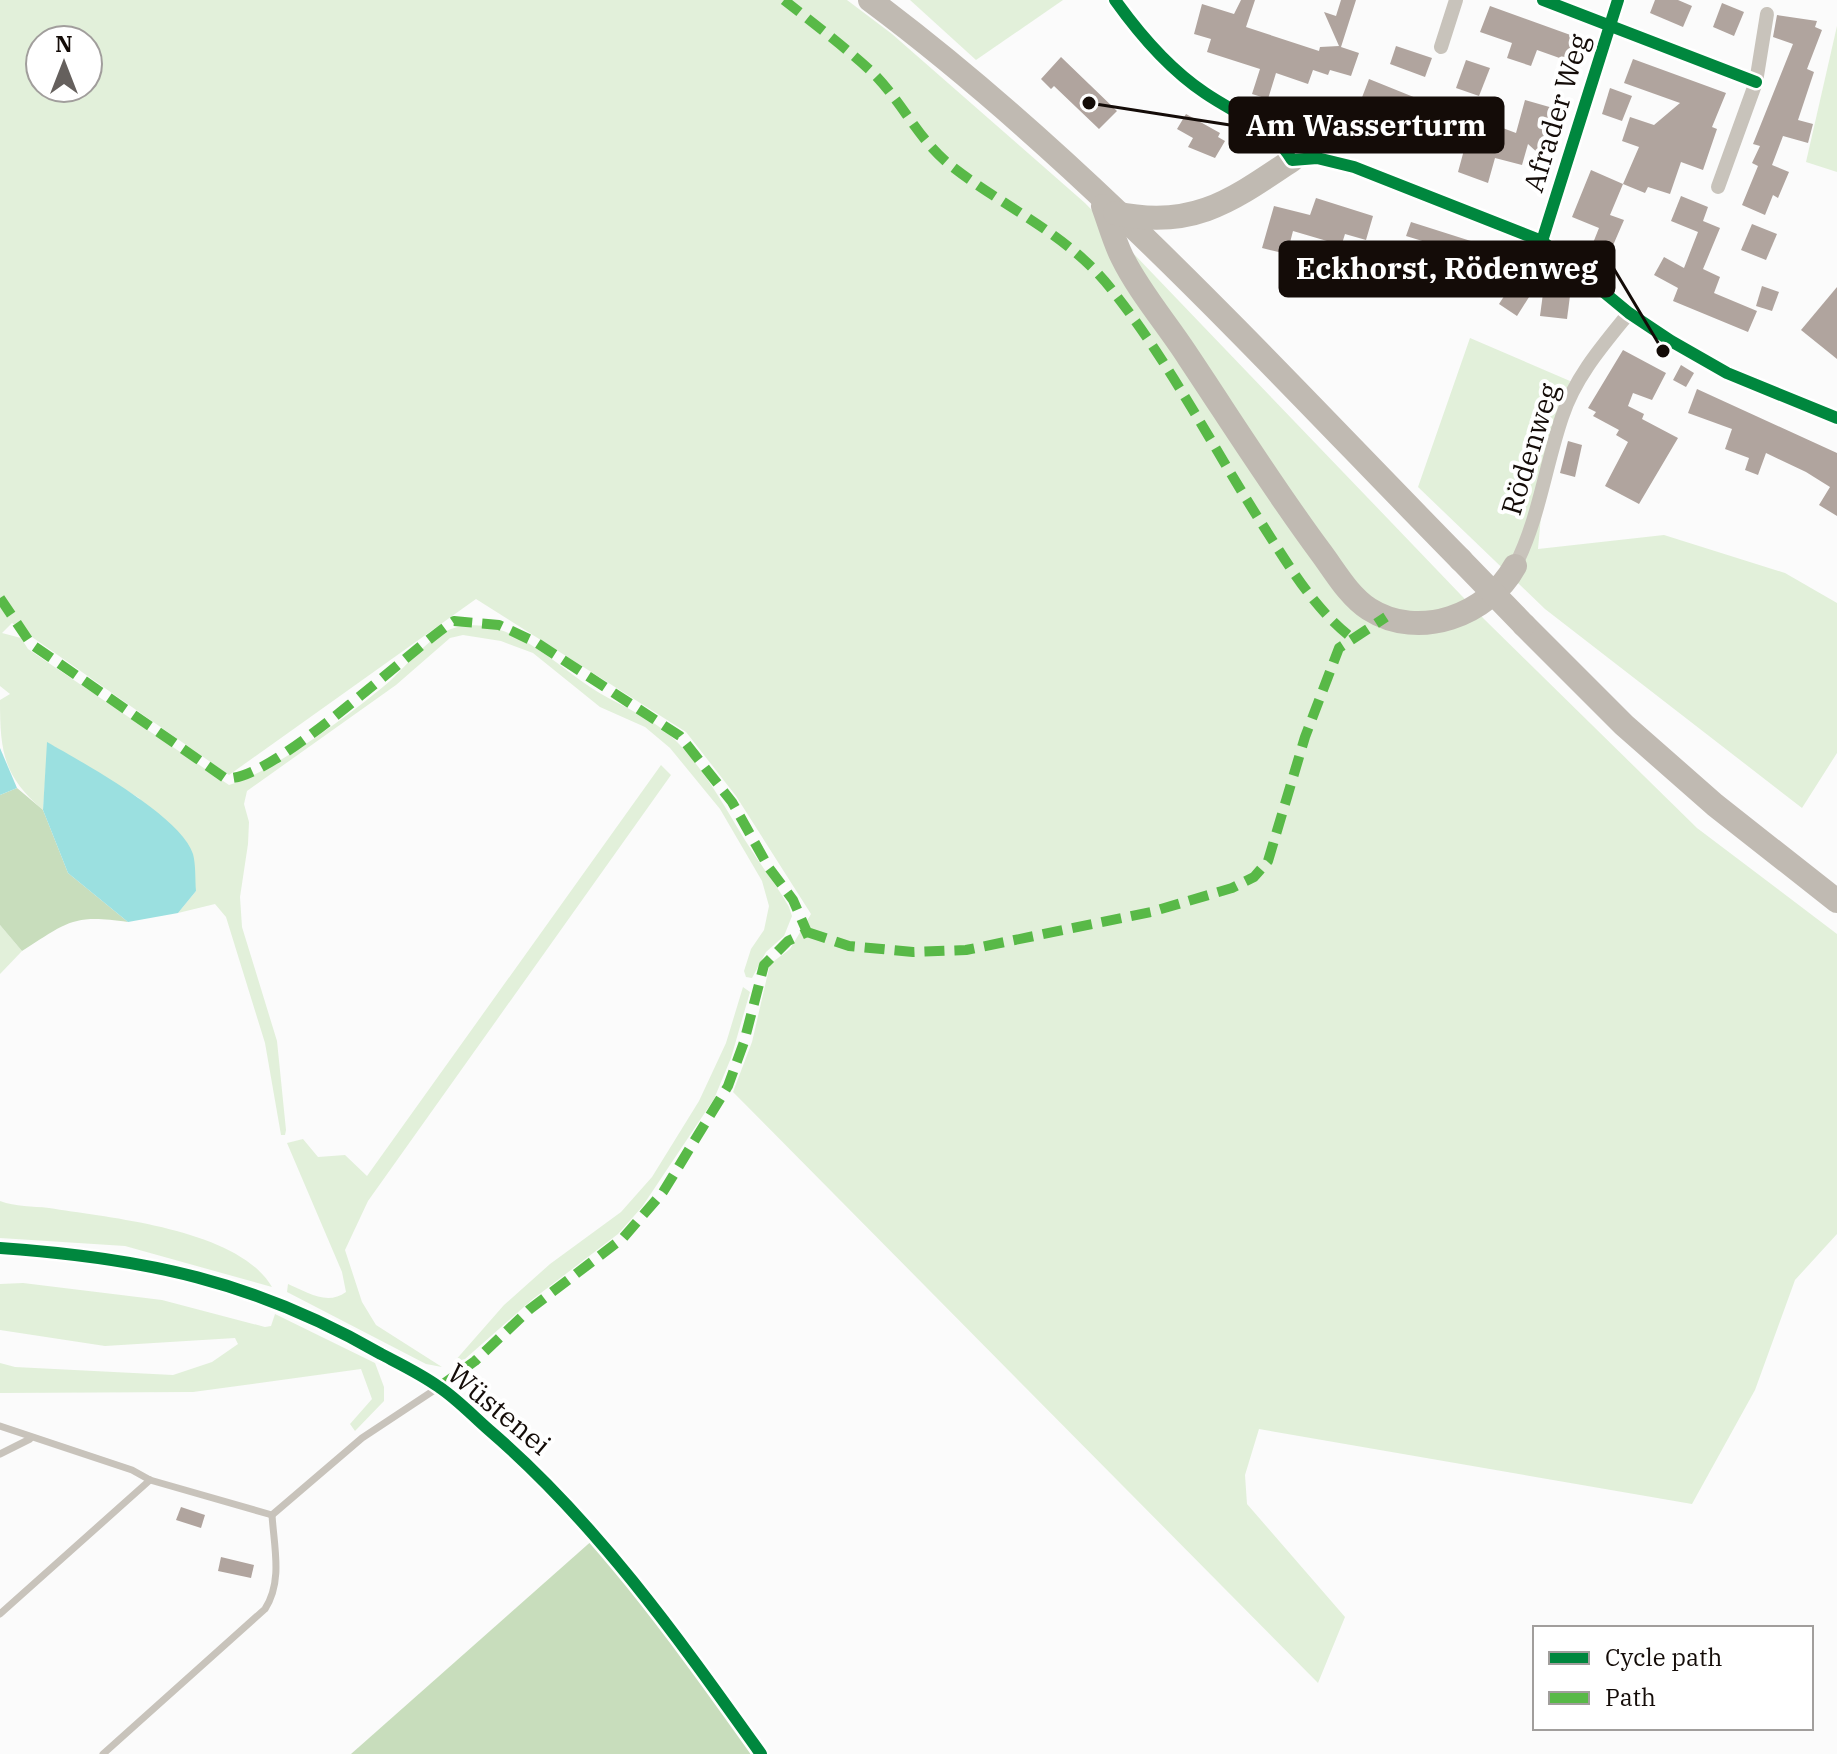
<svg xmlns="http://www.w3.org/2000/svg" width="1837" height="1754" font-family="'IBM Plex Serif',serif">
	<rect width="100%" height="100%" fill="#fbfbfb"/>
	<!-- green -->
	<g fill="#e2f0da" fill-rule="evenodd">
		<path d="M0 0H847L892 34 1085 203 1484 619 1697 828 1837 934V1234L1795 1280 1755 1390 1692 1504 1259 1429 1245 1475 1247 1504 1345 1617 1318 1683 733 1092 752 1042 770 964 790 949 811 914 736 796 686 732 476 599 229 775 12 623 2 633 21 638 28 649 229 785C271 773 357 710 391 680 408 664 429 637 451 629 503 611 551 661 590 687 617 705 650 716 673 738 708 772 726 811 752 851 764 870 778 887 789 907L792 916 784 936 766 952 752 978 746 977 744 971 751 949 764 930 769 906 762 881 720 809 670 748 645 727 600 707 533 653 501 641 463 635 450 638 396 685 247 791 244 804 249 822 248 844 240 897 242 927 277 1041 286 1130 285 1135H281L265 1043 226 917 215 904 178 913 196 891 139 798 48 743 43 810C3 776 0 751 0 700L10 694 0 686ZM40 40H88V88H40Z"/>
		<path d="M910 0H1063L976 60Z"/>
		<path d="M1837 26V172L1806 162Z"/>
		<path d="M1470 338 1570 381 1546 461 1538 549 1664 535 1785 573 1837 603V753L1802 808 1545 609 1418 487Z"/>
		<path d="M661 765 671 775 368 1201 345 1250 362 1302 376 1325 442 1367 426 1364 287 1292 288 1284C307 1292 327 1306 346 1292L342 1272 287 1143 303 1139 318 1157 345 1155 367 1176Z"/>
		<path d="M0 925 22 951 0 974Z"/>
		<path d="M743 987 750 992 731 1058 714 1099 642 1207 618 1234 533 1299 465 1359 454 1362 504 1305 550 1264 621 1212 652 1177 699 1101 726 1043Z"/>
		<path d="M0 1201C16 1207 32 1206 49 1208 111 1218 238 1229 272 1287L125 1246 0 1238Z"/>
		<path d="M23 1283 162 1300 265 1327 271 1326 275 1314 375 1363 384 1387V1401L355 1431 350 1424 372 1399 361 1369 193 1392 0 1393V1363L15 1367 173 1375 212 1362 238 1344 235 1338 105 1346 0 1330V1284Z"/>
	</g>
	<!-- forest -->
	<g fill="#c8ddbc">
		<path d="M17 788 43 810 68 873 128 922C72 914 68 922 22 951L0 925V795Z"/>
		<path d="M595 1538 764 1754H351Z"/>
	</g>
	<!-- water -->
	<g fill="#9be0e0">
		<path d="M47 742C82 762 181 816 193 854 196 865 195 880 196 891L178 913 128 922 68 873 43 810Z"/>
		<path d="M0 748 17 788 0 795Z"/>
	</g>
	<!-- building -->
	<g fill="#b0a49e">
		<path d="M1241 0H1255L1246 27 1319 51 1320 47 1339 46 1324 12 1336 16 1341 0H1356L1341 47 1359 53 1351 76 1330 70 1328 75 1313 70 1308 84 1276 73 1268 99 1252 94 1260 69 1207 52 1211 39 1194 34 1202 4 1234 14Z"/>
		<path d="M1655 0H1678L1692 6 1683 27 1650 13Z"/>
		<path d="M1722 3 1744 12 1734 36 1713 27Z"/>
		<path d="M1490 6 1576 37 1568 61 1537 50 1531 66 1507 58 1512 43 1480 32Z"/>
		<path d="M1777 15 1817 21 1815 27 1822 30 1807 69 1814 72 1798 120 1813 124 1808 143 1783 136 1772 165 1789 172 1778 198 1773 195 1765 215 1742 205 1758 166 1752 163 1760 146 1753 144 1793 44 1773 37Z"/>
		<path d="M1396 46 1432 58 1425 77 1390 64Z"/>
		<path d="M1061 57 1117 111 1099 129 1054 86 1051 89 1041 79Z"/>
		<path d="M1633 59 1726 93 1712 127 1717 129 1703 170 1681 162 1670 194 1648 187 1645 193 1623 184 1639 147 1622 141 1630 117 1654 125 1680 103 1624 83Z"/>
		<path d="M1466 60 1490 68 1479 96 1456 88Z"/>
		<path d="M1369 79 1426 102 1419 122 1402 116 1390 147 1350 129Z"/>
		<path d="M1610 88 1632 96 1622 121 1602 114Z"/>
		<path d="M1525 100 1553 108 1540 155 1528 144 1522 165 1495 158 1488 183 1458 172 1467 139 1458 136 1464 118 1498 133 1500 127 1516 133Z"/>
		<path d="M1186 114 1220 133 1218 137 1225 141 1215 158 1188 147 1193 138 1177 129Z"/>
		<path d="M1591 170 1623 184 1610 215 1624 220 1611 250 1593 243 1599 228 1572 217Z"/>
		<path d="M1681 196 1708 207 1703 221 1720 228 1703 269 1720 277 1714 293 1757 311 1748 332 1673 301 1678 288 1654 275 1664 257 1684 268 1698 232 1671 221Z"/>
		<path d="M1316 198 1373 216 1366 240 1345 234 1334 269 1319 265 1327 241 1293 231 1287 254 1262 248 1274 206 1310 215Z"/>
		<path d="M1411 222 1496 249 1485 283 1462 275 1460 281 1434 274 1442 247 1406 236Z"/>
		<path d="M1752 224 1777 234 1766 260 1741 250Z"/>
		<path d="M1520 263 1541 278 1517 316 1499 304 1508 290 1501 288Z"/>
		<path d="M1550 276 1571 288 1567 319 1540 316 1544 286Z"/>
		<path d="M1762 286 1779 292 1772 311 1756 306Z"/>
		<path d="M1837 287V359L1801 330Z"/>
		<path d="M1623 350 1666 373 1652 400 1633 393 1628 406 1644 414 1642 419 1678 438 1639 504 1605 486 1628 442 1616 435 1619 430 1593 416 1596 412 1588 408Z"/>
		<path d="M1681 365 1694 373 1686 387 1673 380Z"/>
		<path d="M1697 389 1837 453V516L1819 505 1830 487 1806 472 1766 453 1758 475 1745 470 1749 458 1725 449 1732 429 1688 413Z"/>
		<path d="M1568 441 1582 445 1575 477 1560 473Z"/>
		<path d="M181 1507 205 1515 201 1528 176 1520Z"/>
		<path d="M221 1557 254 1565 251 1578 218 1571Z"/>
	</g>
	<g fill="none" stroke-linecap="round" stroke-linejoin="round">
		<!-- service -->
		<g stroke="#c8c3bb" stroke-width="7">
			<path d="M0 1426 132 1470 150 1480 272 1515 362 1438 439 1387"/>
			<path d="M0 1454 30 1439"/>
			<path d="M0 1614 150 1480"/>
			<path d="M103 1754 265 1609C283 1581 274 1547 272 1515"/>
		</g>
		<!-- minor -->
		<g stroke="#c8c3bb" stroke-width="14">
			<path d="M1115 0C1140 35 1169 69 1205 93 1237 115 1271 125 1292 160L1317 158 1354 167 1542 241 1629 313 1671 341 1727 373 1837 418"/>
			<path d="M1543 0 1756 82"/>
			<path d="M1441 47 1456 0"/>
			<path d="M1718 187 1756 82 1767 14"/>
			<path d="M1542 241 1618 0"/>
			<path d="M1515 566C1539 519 1545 467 1562 417 1575 377 1603 345 1629 313"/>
			<path d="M0 1248C144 1258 255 1281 381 1354 400 1364 421 1374 439 1387 457 1399 473 1416 489 1430 597 1523 679 1639 761 1754"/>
		</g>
		<!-- primary -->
		<g stroke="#c0bab2" stroke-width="24">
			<path d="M870 0C1087 162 1272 368 1461 560"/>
			<path d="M1103 206C1109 222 1114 241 1122 257 1139 292 1168 325 1189 358 1233 424 1275 491 1322 554 1336 573 1349 596 1369 609 1419 641 1488 615 1515 566"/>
			<path d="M1115 213C1192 230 1231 201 1292 160"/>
			<path d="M1524 625 1624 725 1715 805 1837 901"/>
		</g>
		<!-- primary-bridge -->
		<path stroke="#c0bab2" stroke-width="24" d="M1461 560 1524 625"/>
		<!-- quiet -->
		<g stroke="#58b947" stroke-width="10" stroke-dasharray="20 10" stroke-linecap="butt">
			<path d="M784 0C813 23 845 47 873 73 902 102 918 139 950 165 1003 207 1070 235 1112 290 1170 363 1212 446 1262 524 1288 564 1313 608 1352 638"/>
			<path d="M0 598 31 644 225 778C269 785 410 649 454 621L499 625 537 643 680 736 732 802 769 868 793 900 807 932 788 941 764 965 744 1042 728 1086 663 1192 623 1238 530 1309 475 1361 439 1387"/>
			<path d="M807 932 849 946 913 952 966 950 1151 912 1232 888 1254 877 1268 861 1305 737 1339 648 1386 617"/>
		</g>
		<defs>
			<g id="cycleway">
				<path d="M1115 0C1140 35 1169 69 1205 93 1237 115 1271 125 1292 160L1317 158 1354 167 1542 241 1629 313 1671 341 1727 373 1837 418"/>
				<path d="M1543 0 1756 82"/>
				<path d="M1542 241 1618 0"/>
				<path d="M0 1248C144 1258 255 1281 381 1354 400 1364 421 1374 439 1387 457 1399 473 1416 489 1430 597 1523 679 1639 761 1754"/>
			</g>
		</defs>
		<!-- cycleway casing -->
		<use href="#cycleway" stroke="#fff" stroke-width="17"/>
		<!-- cycleway -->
		<use href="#cycleway" stroke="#00873e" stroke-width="12"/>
	</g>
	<g text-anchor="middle" stroke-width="8" stroke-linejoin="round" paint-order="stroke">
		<!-- street labels -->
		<g font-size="28" fill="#140c08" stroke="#fff">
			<text transform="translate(1556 113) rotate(-73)" y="10">Afrader Weg</text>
			<text transform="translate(1530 449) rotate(-73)" y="10">Rödenweg</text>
			<text transform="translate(499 1409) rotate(40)" y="10">Wüstenei</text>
		</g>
	</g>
	<!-- callouts -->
	<path fill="none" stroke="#140c08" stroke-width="3" d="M1089 103L1230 125M1663 351L1614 269"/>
	<g fill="#140c08" stroke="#fff" stroke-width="3">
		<circle cx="1089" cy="103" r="8"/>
		<circle cx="1663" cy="351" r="8"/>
	</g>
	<g fill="#140c08" stroke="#140c08" stroke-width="3">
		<rect x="1230" y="98" width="273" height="54" rx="8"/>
		<rect x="1280" y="242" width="334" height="54" rx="8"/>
	</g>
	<g font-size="30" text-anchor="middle" font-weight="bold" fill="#fff">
		<text x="1366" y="136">Am Wasserturm</text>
		<text x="1447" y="279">Eckhorst, Rödenweg</text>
	</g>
	<!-- legend -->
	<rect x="1533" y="1626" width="280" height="104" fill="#ffffff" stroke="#a19e9c" stroke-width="2"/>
	<rect x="1549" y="1652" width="40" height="12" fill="#00873e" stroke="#a19e9c" stroke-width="2"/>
	<text x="1605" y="1666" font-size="24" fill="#140c08">Cycle path</text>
	<rect x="1549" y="1692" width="40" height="12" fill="#58b947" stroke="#a19e9c" stroke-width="2"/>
	<text x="1605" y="1706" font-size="24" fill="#140c08">Path</text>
	<!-- north arrow -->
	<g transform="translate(64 64)"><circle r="38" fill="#ffffff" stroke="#a19e9c" stroke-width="2"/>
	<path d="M0-6L14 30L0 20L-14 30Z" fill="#65605d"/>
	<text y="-12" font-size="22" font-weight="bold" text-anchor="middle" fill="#140c08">N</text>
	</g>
</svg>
